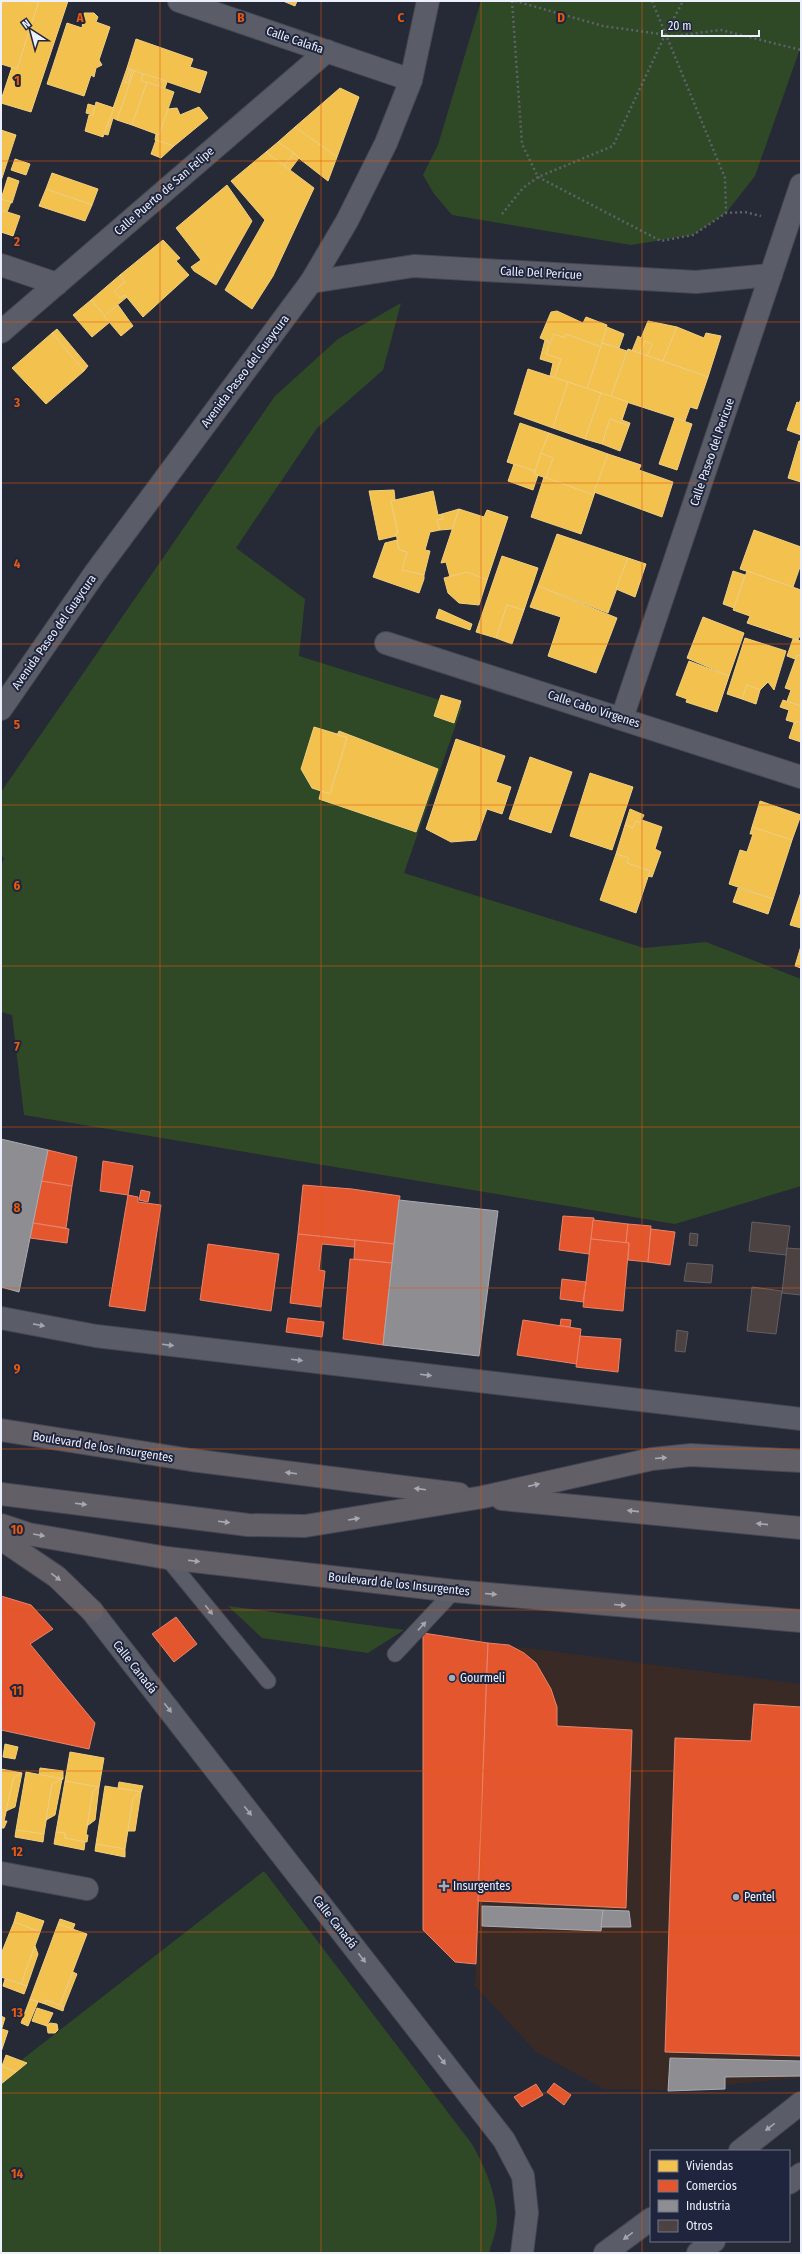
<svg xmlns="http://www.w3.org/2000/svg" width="802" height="2254" font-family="'Fira Sans Condensed',sans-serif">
	<rect width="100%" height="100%" fill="#262936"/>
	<!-- industrial -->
	<path fill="#392a26" d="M488 1643 801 1684V2078L665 2090 604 2089 536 2052 475 1986Z"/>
	<!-- green -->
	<g fill="#2f4926">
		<path d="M481 1H801V46L755 176 726 213 693 235 631 245 452 215 434 194 423 175 438 145Z"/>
		<path d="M401 303 383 370 317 428 236 548 305 599 299 656 462 707 404 873 644 948 706 942 801 979V1186L675 1224 24 1115 12 1015 1 1012V865L4 859 1 853V792L275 396 338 339Z"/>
		<path d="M228 1606 404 1630 368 1653 262 1638Z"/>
		<path d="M264 1871 472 2144C485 2167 496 2193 497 2220 497 2230 492 2243 489 2253H1V2076Z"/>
	</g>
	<!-- homes -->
	<g fill="#f2c14e" stroke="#f0cf82">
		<path d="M1 1 39 2 17 69 1 64Z"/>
		<path d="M39 1H68L31 112 1 103V100L12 67 17 69Z"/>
		<path d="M283 1H297L295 6Z"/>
		<path d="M84 13H94L98 17 96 22 110 27 99 60 102 65 96 68 94 77 91 75 84 96 47 84 67 23 82 28Z"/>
		<path d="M136 39 193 59 190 67 207 72 200 93 127 68Z"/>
		<path d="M127 68 130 69 125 82 128 83 132 70 134 71 117 120 113 118 108 135 104 134Z"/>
		<path d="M130 69 132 70 128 83 125 82Z"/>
		<path d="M134 71 143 74 141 81 147 82 132 125 117 120Z"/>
		<path d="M143 74 161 79 159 86 141 81Z"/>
		<path d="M161 79 167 82 165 88 159 86Z"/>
		<path d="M147 82 174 92 159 135 132 125Z"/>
		<path d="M340 88 359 97 337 157 295 127Z"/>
		<path d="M96 102 114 108 103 137 85 131 89 115H93Z"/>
		<path d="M88 104 95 106 93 115 86 113Z"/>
		<path d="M199 107 208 118 174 146 155 140 156 134 159 135 168 109 177 108 180 115Z"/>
		<path d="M295 127 337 157 328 181 278 142Z"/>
		<path d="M1 130 16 135 1 181Z"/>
		<path d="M156 140 174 146 161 158 151 154Z"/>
		<path d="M278 142 294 153 284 166 266 152Z"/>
		<path d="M266 152 314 188 273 276 252 309 225 290 265 220 231 181Z"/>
		<path d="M294 153 299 158 290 170 284 166Z"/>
		<path d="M15 159 30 164 26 175 11 170Z"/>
		<path d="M52 173 98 189 92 205 46 189Z"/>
		<path d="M8 177 19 181 12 203 1 199Z"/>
		<path d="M227 185 252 221 216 285 194 271 191 267 201 260 176 228Z"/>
		<path d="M46 189 92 205 85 221 39 206Z"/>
		<path d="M1 199 11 202 7 212 1 210Z"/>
		<path d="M1 210 20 216 13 236 1 232Z"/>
		<path d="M163 240 180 258 176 261 189 275 143 317 125 295 120 298 114 291 125 282 120 275Z"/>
		<path d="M120 275 125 282 114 291 120 298 125 295 127 297 104 316 91 300Z"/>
		<path d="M91 300 110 322 92 337 73 315Z"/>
		<path d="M118 305 133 326 121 336 104 316Z"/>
		<path d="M557 311 583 323 586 317 607 325 601 347 566 334 565 338 554 334 550 342 540 338 551 312Z"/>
		<path d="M648 321 677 327 663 361 647 356 652 344 645 341 640 353 632 351 638 336 641 338Z"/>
		<path d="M607 327 624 334 619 348 602 343Z"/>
		<path d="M677 327 704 338 706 333 721 336 708 377 663 361Z"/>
		<path d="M57 329 88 366 84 371 52 333Z"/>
		<path d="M52 333 84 371 46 404 12 368Z"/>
		<path d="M554 334 565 338 566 334 601 347 587 389 554 378 561 359 546 354Z"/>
		<path d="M545 340 550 342 546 354 561 359 554 378 550 376 553 363 540 359Z"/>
		<path d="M645 341 652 344 647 356 640 353Z"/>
		<path d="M602 343 627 351 611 397 587 389Z"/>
		<path d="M628 349 708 377 697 409 690 407 685 421 611 397Z"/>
		<path d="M528 369 568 382 553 428 514 414Z"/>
		<path d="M568 382 601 393 585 439 553 428Z"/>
		<path d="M601 393 628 402 622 420 630 423 629 426 610 419 602 444 585 439Z"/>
		<path d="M801 399V435L787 430 797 402 799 403Z"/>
		<path d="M675 418 692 424 677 470 659 464Z"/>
		<path d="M610 419 629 426 620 451 602 444Z"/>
		<path d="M520 423 549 433 535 471 507 462Z"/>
		<path d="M549 433 608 454 594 495 546 478 553 458 541 453Z"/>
		<path d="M799 441H801V482L788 478Z"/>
		<path d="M541 453 553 458 546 478 534 474Z"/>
		<path d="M608 454 641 465 639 470 673 482 662 517 594 492Z"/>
		<path d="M514 464 535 471 534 474 538 475 533 490 508 481Z"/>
		<path d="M544 477 594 495 581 534 531 517Z"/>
		<path d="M394 490 395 500 391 501 398 533H396V536L379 540 369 491Z"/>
		<path d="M433 491 438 515 442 514 443 519 437 520 440 530 430 532 425 550 430 551 424 575 402 570 407 552 399 550 396 533H398L391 501Z"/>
		<path d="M459 509 484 517 487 510 508 517 487 580 467 572 450 577 446 562 441 563Z"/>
		<path d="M459 509 452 529 440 530 437 520 443 519 442 514Z"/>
		<path d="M754 530 801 547V564L793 587 740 569Z"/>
		<path d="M557 534 628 558 608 613 538 586Z"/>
		<path d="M397 540 399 550 407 552 402 570 424 575V579L419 593 373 577 385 543Z"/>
		<path d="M502 556 538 568 524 610 507 605 496 638 476 632Z"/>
		<path d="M628 558 646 564 635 597 616 589Z"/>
		<path d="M733 571 745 575 734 608 723 604Z"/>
		<path d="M747 571 801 590V633L798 640 747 623 750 616 733 610Z"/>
		<path d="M467 572 487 580 479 605 459 603 448 593 444 578Z"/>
		<path d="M538 586 617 618 596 673 548 656 561 617 530 607Z"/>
		<path d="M507 605 524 610 512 644 496 638Z"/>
		<path d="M439 609 472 624 470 630 436 618Z"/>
		<path d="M703 617 744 633 729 676 687 658Z"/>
		<path d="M745 638 786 651 774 690 768 682 760 690 747 685 742 699 727 694Z"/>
		<path d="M793 639 801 641V656L797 655 795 659 787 656Z"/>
		<path d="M797 655 801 656V706L787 701 791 690 785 688Z"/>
		<path d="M689 661 729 676 717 712 686 702 687 699 676 695Z"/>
		<path d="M747 685 760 690 756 704 742 699Z"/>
		<path d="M441 695 461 701 454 723 434 716Z"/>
		<path d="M783 700 801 706V723L797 721 796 723 786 720 789 710 780 707Z"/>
		<path d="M797 721 801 723V742L789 738 794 723H796Z"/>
		<path d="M314 727 347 737 330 794 312 788 301 769Z"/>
		<path d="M339 731 438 769 416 832 319 799 321 791 330 794 346 742 347 737 337 735Z"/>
		<path d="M456 739 505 756 496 782 511 787 502 814 487 809 476 840 451 842 426 829Z"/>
		<path d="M530 757 572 772 551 833 509 819Z"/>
		<path d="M590 773 633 787 612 850 570 836Z"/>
		<path d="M760 801 801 815 792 840 752 827Z"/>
		<path d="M630 809 644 815 640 823 636 821 633 828 625 825Z"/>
		<path d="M642 820 662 827 655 849 661 852 652 877 648 876 650 871 627 863 629 858 616 854 625 825 633 828 636 821 640 823Z"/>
		<path d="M752 827 792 840 773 899 729 884 740 850 747 852 753 834H750Z"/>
		<path d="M616 854 629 858 627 863 650 871 636 913 600 900Z"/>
		<path d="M738 888 773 899 768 914 733 902Z"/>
		<path d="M801 892V928L790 925Z"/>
		<path d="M801 946V968L795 966Z"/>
		<path d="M5 1744 18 1747 15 1759 3 1757Z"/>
		<path d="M70 1752 104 1758 99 1787 65 1781Z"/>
		<path d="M40 1768 63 1771V1779L39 1775Z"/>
		<path d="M1 1769 22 1773 14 1777 4 1821H7L4 1828H1Z"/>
		<path d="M26 1772 63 1779 52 1784 44 1834 16 1830Z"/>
		<path d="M22 1773 15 1807 6 1811 14 1777Z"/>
		<path d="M62 1779 55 1815 46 1820 52 1784Z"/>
		<path d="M65 1781 99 1787 93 1791 86 1835H88L87 1842 65 1838V1833L56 1832Z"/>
		<path d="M119 1782 143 1786 141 1792 118 1788Z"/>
		<path d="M105 1786 141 1792 133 1798 125 1849 96 1844Z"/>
		<path d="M99 1787 95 1820 87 1826 93 1791Z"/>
		<path d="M141 1792 135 1831H128L133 1798Z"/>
		<path d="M16 1830 44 1834 43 1842 15 1837Z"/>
		<path d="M56 1832 65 1833V1838L85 1842 84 1850 54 1844Z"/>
		<path d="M96 1844 125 1849V1857L95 1851Z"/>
		<path d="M17 1912 44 1921 40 1932 14 1922Z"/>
		<path d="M60 1919 75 1924 73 1929 58 1924Z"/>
		<path d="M14 1922 40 1932 21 1984 1 1977V1954Z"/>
		<path d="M58 1924 87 1934 60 2005 46 2000 45 2004 30 1999Z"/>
		<path d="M35 1946 38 1954 27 1986 21 1984Z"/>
		<path d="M73 1972 77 1974 64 2007 60 2005Z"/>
		<path d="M5 1979 27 1986 24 1994 3 1986Z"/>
		<path d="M30 1999 38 2002 28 2026 21 2023Z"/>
		<path d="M46 2000 64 2007 63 2011 45 2004Z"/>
		<path d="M37 2008 53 2013 47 2026 32 2021Z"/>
		<path d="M1 2016 5 2018 1 2031Z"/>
		<path d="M50 2023 57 2024 58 2030 55 2033H48L47 2026Z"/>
		<path d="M2 2029 8 2031 1 2052V2031Z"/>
		<path d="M6 2055 27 2063 16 2072 2 2066Z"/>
		<path d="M1 2066 16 2072 1 2084Z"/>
	</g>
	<!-- shops -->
	<g fill="#e4572e" stroke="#e6856c">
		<path d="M48 1150 77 1157 72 1186 41 1181Z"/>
		<path d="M103 1161 133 1166 128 1195 100 1191Z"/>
		<path d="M41 1181 72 1186 66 1228 33 1223Z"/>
		<path d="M303 1185 352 1189 400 1196 394 1244 298 1234Z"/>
		<path d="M141 1190 150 1192 148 1202 139 1200Z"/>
		<path d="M128 1195 138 1197V1202L161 1205 145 1311 109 1306Z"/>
		<path d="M563 1216 594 1218 589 1254 559 1250Z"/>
		<path d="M593 1220 628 1224 626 1243 591 1239Z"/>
		<path d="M33 1223 69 1229 67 1243 30 1238Z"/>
		<path d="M628 1224 651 1226 648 1262 628 1260 629 1243H626Z"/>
		<path d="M651 1229 675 1232 670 1265 648 1262Z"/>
		<path d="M298 1234 355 1240 354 1247 322 1244 319 1270 325 1271 321 1307 290 1303Z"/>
		<path d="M591 1239 629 1243 623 1311 583 1307Z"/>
		<path d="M355 1240 394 1244 392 1263 354 1259Z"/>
		<path d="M208 1244 279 1254 271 1311 200 1300Z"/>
		<path d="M350 1259 392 1263 383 1345 343 1339Z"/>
		<path d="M562 1279 586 1282 583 1302 560 1299Z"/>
		<path d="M288 1318 324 1322 322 1337 286 1332Z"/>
		<path d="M561 1319 571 1320 570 1327 560 1326Z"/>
		<path d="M523 1320 581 1329 577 1364 517 1355Z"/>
		<path d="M580 1336 621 1339 618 1372 576 1367Z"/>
		<path d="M1 1596 31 1605 53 1629 30 1644 95 1723 89 1749 1 1730Z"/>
		<path d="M176 1617 197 1644 174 1662 152 1634Z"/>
		<path d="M423 1633 488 1643 476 1964 455 1962 423 1930Z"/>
		<path d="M488 1643 509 1645 524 1653 536 1663 551 1689 557 1707V1726L632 1730 626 1908 478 1901Z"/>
		<path d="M754 1704 801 1707V2056L665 2052 675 1738 751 1741Z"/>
		<path d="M554 2083 571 2095 564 2105 547 2092Z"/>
		<path d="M536 2084 543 2095 522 2107 514 2097Z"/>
	</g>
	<!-- industry -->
	<g fill="#8d8d92" stroke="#aaabb2">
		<path d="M1 1139 48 1150 19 1292 1 1287Z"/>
		<path d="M399 1200 498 1211 479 1356 383 1345Z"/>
		<path d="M482 1906 603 1910 601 1931 482 1926Z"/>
		<path d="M603 1910 629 1911 631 1927H601Z"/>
		<path d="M670 2058 801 2061V2076L725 2077V2089L668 2091Z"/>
	</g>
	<!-- building -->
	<g fill="#4d4242" stroke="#645f62">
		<path d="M752 1222 790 1226 786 1255 749 1251Z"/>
		<path d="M690 1233 698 1234 697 1246 689 1245Z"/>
		<path d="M787 1248 801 1249V1295L782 1293Z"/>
		<path d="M687 1263 713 1265 711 1283 684 1281Z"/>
		<path d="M752 1287 782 1291 776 1334 747 1331Z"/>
		<path d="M677 1330 688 1332 685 1352 675 1351Z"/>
	</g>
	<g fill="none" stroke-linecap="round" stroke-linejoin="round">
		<defs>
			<g id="service">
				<path d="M167 1558 268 1681"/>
				<path d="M395 1654 454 1591"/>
			</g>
			<g id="minor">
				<path d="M179 1 411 80"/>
				<path d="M1 265 57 284"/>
				<path d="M311 282 414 266 696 282 771 275"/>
				<path d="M1 332 327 51"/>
				<path d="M386 643 801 777"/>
				<path d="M622 718 801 185"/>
				<path d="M1 1318 96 1336 801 1419"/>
				<path d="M1 1873 87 1889"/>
			</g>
			<g id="tertiary">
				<path d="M1 709 95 573 311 282 347 221 386 143 411 80 428 1"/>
				<path d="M92 1611 504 2140 523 2176 527 2213 522 2253"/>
			</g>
			<g id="secondary">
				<path d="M740 2151 801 2103"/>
				<path d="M789 2183 801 2174"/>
				<path d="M605 2253 651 2219"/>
				<path d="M698 2253 714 2241"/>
			</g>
			<g id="primary">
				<path d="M1 1430 191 1460 459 1494"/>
				<path d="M1 1494 248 1525 305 1526 483 1497 652 1459 691 1455 801 1461"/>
				<path d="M502 1499 801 1528"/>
				<path d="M1 1525 28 1534 167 1558 454 1591 801 1621"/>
				<path d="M1 1539 57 1577 92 1611"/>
			</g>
		</defs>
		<!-- service casing -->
		<use href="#service" stroke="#454752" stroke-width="17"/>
		<!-- minor casing -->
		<use href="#minor" stroke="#454752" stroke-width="24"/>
		<!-- tertiary casing -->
		<use href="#tertiary" stroke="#454752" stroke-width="24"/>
		<!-- secondary casing -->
		<use href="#secondary" stroke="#454752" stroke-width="24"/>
		<!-- primary casing -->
		<use href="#primary" stroke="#454752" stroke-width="24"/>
		<!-- path -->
		<g stroke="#5f616b" stroke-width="2.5" stroke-dasharray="2 3" stroke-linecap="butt">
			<path d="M512 1 522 144 538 177 661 241 693 235 726 213 745 212 761 216"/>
			<path d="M515 1 603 26 674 36 721 30 801 50"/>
			<path d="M652 1 725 178 726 213"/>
			<path d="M502 214 523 188 538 177 613 146 665 35 683 1"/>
		</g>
		<!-- service -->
		<use href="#service" stroke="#5a5d67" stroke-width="15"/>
		<!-- minor -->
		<use href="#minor" stroke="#5a5d67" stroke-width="22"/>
		<!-- tertiary -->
		<use href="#tertiary" stroke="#5a5d67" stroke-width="22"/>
		<!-- secondary -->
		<use href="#secondary" stroke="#5a5d67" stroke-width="22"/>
		<!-- primary -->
		<use href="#primary" stroke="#635f67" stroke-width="22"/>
	</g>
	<!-- one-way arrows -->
	<defs><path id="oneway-solid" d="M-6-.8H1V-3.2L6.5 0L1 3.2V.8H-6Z"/></defs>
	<g fill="#a3a6b2">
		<use href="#oneway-solid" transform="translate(39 1325) rotate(11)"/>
		<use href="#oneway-solid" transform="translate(168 1345) rotate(7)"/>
		<use href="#oneway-solid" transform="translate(297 1360) rotate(7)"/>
		<use href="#oneway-solid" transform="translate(426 1375) rotate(7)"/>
		<use href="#oneway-solid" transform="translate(209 1610) rotate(51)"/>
		<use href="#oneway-solid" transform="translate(422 1626) rotate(-47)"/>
		<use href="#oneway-solid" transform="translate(168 1708) rotate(52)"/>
		<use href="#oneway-solid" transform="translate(248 1811) rotate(52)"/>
		<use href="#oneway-solid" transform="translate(362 1958) rotate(52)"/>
		<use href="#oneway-solid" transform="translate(442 2060) rotate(52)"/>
		<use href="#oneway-solid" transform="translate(770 2127) rotate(142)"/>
		<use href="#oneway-solid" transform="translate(628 2236) rotate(143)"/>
	</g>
	<g fill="#a8a8b2">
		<use href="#oneway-solid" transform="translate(661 1458) rotate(-5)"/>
		<use href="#oneway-solid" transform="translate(291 1473) rotate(-173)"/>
		<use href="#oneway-solid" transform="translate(534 1485) rotate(-13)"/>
		<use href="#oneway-solid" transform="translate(420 1489) rotate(-173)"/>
		<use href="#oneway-solid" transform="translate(81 1504) rotate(7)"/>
		<use href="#oneway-solid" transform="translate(633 1511) rotate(-174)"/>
		<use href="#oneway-solid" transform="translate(354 1519) rotate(-9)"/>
		<use href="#oneway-solid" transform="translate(224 1522) rotate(7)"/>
		<use href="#oneway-solid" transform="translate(762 1524) rotate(-174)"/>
		<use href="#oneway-solid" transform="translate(39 1535) rotate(10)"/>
		<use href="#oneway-solid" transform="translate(194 1561) rotate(7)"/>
		<use href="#oneway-solid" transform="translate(56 1577) rotate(38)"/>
		<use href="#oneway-solid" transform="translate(491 1594) rotate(5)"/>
		<use href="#oneway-solid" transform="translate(620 1605) rotate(5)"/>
	</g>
	<!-- grid -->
	<path fill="none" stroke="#e8590c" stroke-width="1" stroke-opacity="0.55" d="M160 1V2253M321 1V2253M481 1V2253M642 1V2253M1 161H801M1 322H801M1 483H801M1 644H801M1 805H801M1 966H801M1 1127H801M1 1288H801M1 1449H801M1 1610H801M1 1771H801M1 1932H801M1 2093H801"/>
	<!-- markers -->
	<g fill="#a7aab7" stroke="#1f253d" stroke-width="1.5">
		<circle cx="452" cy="1678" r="4"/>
		<path d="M442 1880h4v4h4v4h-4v4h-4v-4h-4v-4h4z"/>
		<circle cx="736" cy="1897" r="4"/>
	</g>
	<g text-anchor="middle" stroke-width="4" stroke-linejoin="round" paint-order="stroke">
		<!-- street labels -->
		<g font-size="12" fill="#ecf0fd" stroke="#1f253d">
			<text transform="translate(295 40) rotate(19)" y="4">Calle Calafia</text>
			<text transform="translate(164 191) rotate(-41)" y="4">Calle Puerto de San Felipe</text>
			<text transform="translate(541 273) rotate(3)" y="4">Calle Del Pericue</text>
			<text transform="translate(245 371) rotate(-53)" y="4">Avenida Paseo del Guaycura</text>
			<text transform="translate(712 452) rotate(-71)" y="4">Calle Paseo del Pericue</text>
			<text transform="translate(54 632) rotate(-55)" y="4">Avenida Paseo del Guaycura</text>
			<text transform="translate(594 709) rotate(18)" y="4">Calle Cabo Vírgenes</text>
			<text transform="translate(103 1447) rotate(9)" y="4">Boulevard de los Insurgentes</text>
			<text transform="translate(399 1584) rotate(6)" y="4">Boulevard de los Insurgentes</text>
			<text transform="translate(135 1667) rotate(52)" y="4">Calle Canadá</text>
			<text transform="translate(335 1922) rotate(52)" y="4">Calle Canadá</text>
		</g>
		<!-- poi labels -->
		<g font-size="12" fill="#ecf0fd" stroke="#1f253d" text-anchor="start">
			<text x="460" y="1682">Gourmeli</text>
			<text x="453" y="1890">Insurgentes</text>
			<text x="744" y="1901">Pentel</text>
		</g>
	</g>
	<g font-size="13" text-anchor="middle" font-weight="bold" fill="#e8590c" stroke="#1f253d" stroke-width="4" stroke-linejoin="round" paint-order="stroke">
		<text x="80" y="22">A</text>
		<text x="241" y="22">B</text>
		<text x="401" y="22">C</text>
		<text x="561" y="22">D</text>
		<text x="17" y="85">1</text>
		<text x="17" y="246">2</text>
		<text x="17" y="407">3</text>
		<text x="17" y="568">4</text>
		<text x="17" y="729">5</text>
		<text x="17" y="890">6</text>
		<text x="17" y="1051">7</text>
		<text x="17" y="1212">8</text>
		<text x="17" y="1373">9</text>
		<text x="17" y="1534">10</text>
		<text x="17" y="1695">11</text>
		<text x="17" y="1856">12</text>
		<text x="17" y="2017">13</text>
		<text x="17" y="2178">14</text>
	</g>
	<!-- border -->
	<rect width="802" height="2254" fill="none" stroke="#ecf0fd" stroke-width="4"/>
	<!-- legend -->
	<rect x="650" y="2150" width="140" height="92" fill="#1f253d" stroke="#71768a"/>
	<rect x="658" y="2160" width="20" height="12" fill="#f2c14e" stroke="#71768a"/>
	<text x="686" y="2170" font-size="12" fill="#ecf0fd">Viviendas</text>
	<rect x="658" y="2180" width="20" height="12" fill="#e4572e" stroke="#71768a"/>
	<text x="686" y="2190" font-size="12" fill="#ecf0fd">Comercios</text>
	<rect x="658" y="2200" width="20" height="12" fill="#8d8d92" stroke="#71768a"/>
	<text x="686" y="2210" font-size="12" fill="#ecf0fd">Industria</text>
	<rect x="658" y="2220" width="20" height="12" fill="#4d4242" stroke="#71768a"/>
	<text x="686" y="2230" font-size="12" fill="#ecf0fd">Otros</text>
	<!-- north arrow -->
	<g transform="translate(32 32) rotate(324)" stroke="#1f253d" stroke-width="3" paint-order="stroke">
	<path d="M0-3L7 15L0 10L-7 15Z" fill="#ecf0fd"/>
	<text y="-6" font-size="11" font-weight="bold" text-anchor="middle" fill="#ecf0fd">N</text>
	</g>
	<!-- scale -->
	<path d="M662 30v6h97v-6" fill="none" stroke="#ecf0fd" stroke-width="2"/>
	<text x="668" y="30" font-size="12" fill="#ecf0fd" stroke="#1f253d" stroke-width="3" paint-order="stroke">20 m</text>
</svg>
